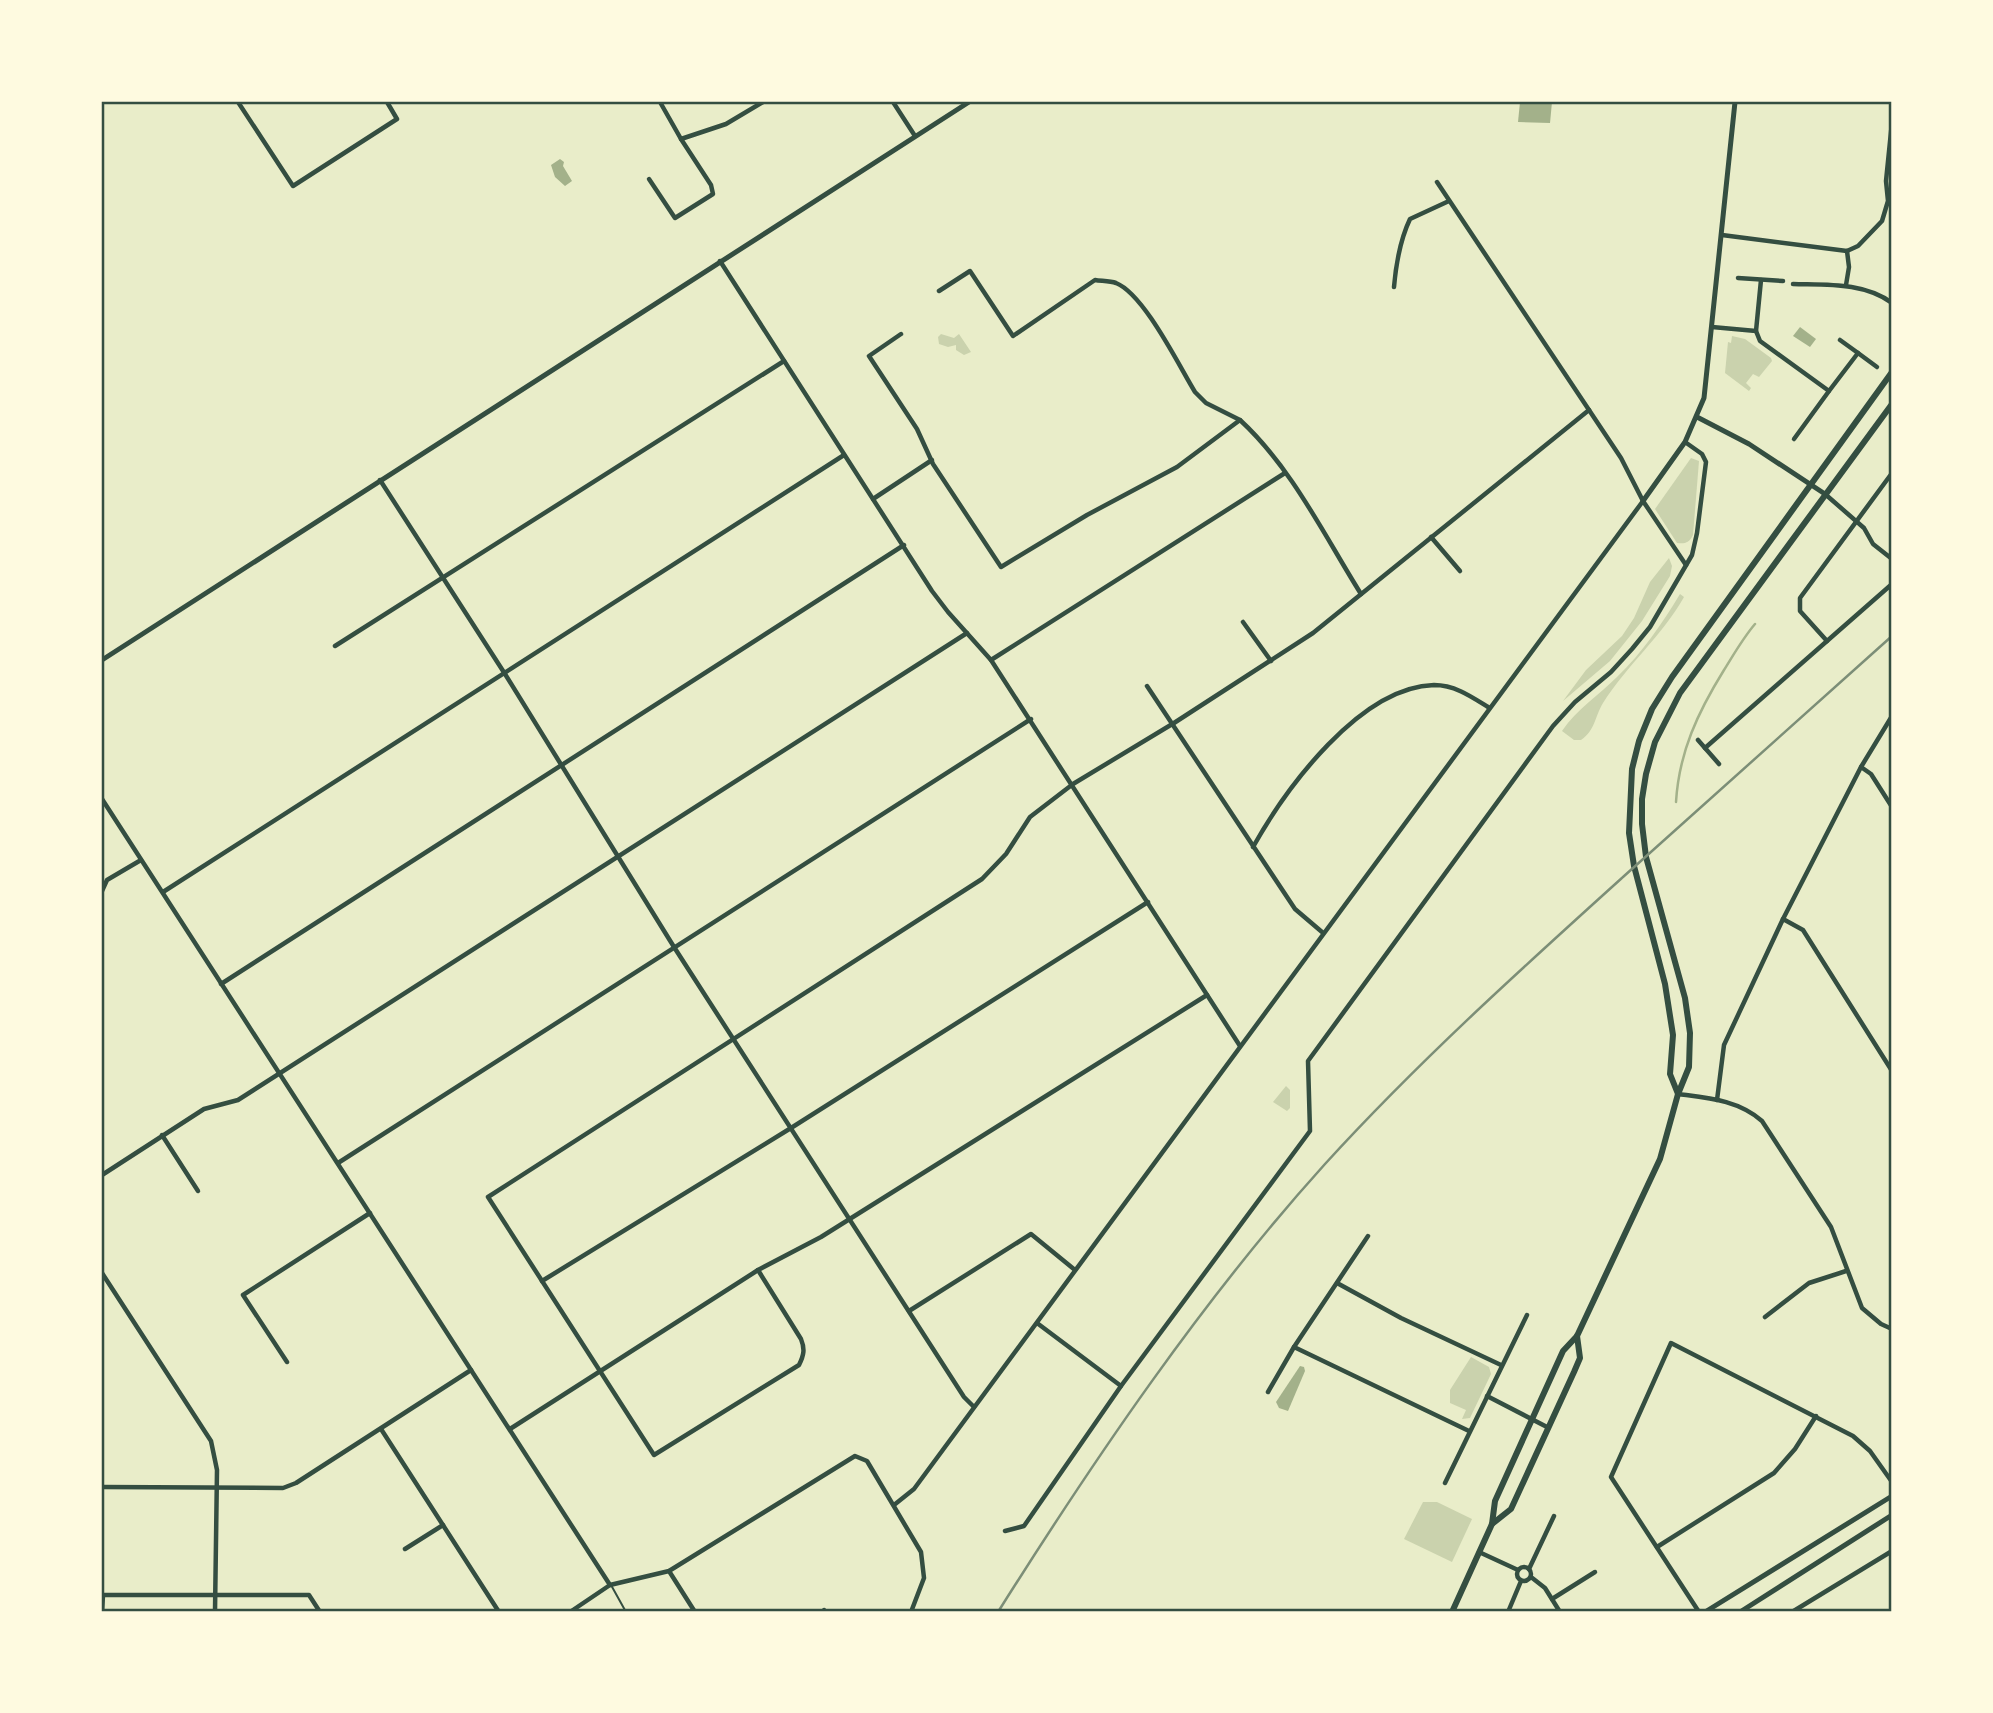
<svg xmlns="http://www.w3.org/2000/svg" width="1993" height="1713" font-family="'Fira Sans Condensed',sans-serif">
	<rect width="100%" height="100%" fill="#e9edc9"/>
	<!-- green -->
	<g fill="#cad2ad">
		<path d="M941 334 954 338 959 334 971 352 964 355 956 350V345L948 347 939 344 938 337Z"/>
		<path d="M1732 336 1745 339 1771 358 1772 361 1759 377 1753 374 1746 383 1751 388 1749 391 1725 373 1728 342 1731 343Z"/>
		<path d="M1691 458 1699 461 1693 535C1689 543 1685 544 1677 543L1655 509Z"/>
		<path d="M1669 558 1672 566 1670 576 1642 621 1610 661 1563 701 1586 670 1622 636 1634 618 1650 582Z"/>
		<path d="M1680 594 1684 597C1662 636 1627 665 1603 703 1595 716 1595 731 1581 740H1574L1562 731C1577 709 1599 695 1617 677 1642 653 1662 624 1680 594Z"/>
		<path d="M1286 1086 1290 1090V1108L1287 1111 1273 1102Z"/>
		<path d="M1471 1357 1489 1367 1491 1374 1470 1418 1462 1419 1466 1410 1450 1403V1390Z"/>
		<path d="M1423 1502H1437L1472 1519 1452 1562 1404 1539Z"/>
	</g>
	<!-- water -->
	<g fill="#a3b18a">
		<path d="M1520 102H1552L1550 123 1518 122Z"/>
		<path d="M560 159 564 162 563 166 572 181 565 186 555 177 551 165Z"/>
		<path d="M1800 327 1816 339 1810 347 1793 336Z"/>
		<path d="M1300 1366 1304 1367 1305 1371 1288 1411 1279 1408 1276 1402Z"/>
	</g>
	<g fill="none" stroke-linecap="round" stroke-linejoin="round">
		<!-- stream -->
		<path stroke="#a3b18a" stroke-width="2.5" d="M1676 802C1679 752 1698 712 1724 670 1734 654 1743 638 1755 624"/>
		<!-- service -->
		<path stroke="#344e41" stroke-width="2" d="M611 1585 626 1612"/>
		<!-- minor -->
		<g stroke="#344e41" stroke-width="4.5">
			<path d="M238 102 293 186 397 119 387 102"/>
			<path d="M893 102 915 136"/>
			<path d="M681 139 726 124 763 102"/>
			<path d="M649 179 675 218 713 194 711 185 681 139 660 102"/>
			<path d="M1437 182 1621 458 1643 501 1686 565"/>
			<path d="M1722 235 1847 251"/>
			<path d="M1847 251 1858 246 1882 221 1888 201 1886 181 1892 122"/>
			<path d="M720 261 932 591 948 612 991 660 1240 1046"/>
			<path d="M1738 278 1783 281"/>
			<path d="M1793 284C1825 285 1864 282 1892 303"/>
			<path d="M1846 285 1849 267 1847 251"/>
			<path d="M1394 287C1396 264 1400 240 1410 219L1449 201"/>
			<path d="M939 291 970 271 1013 336 1095 280C1101 281 1110 281 1116 283 1144 294 1179 366 1195 392L1206 403 1240 420"/>
			<path d="M1712 327 1756 331 1761 280"/>
			<path d="M1756 331 1760 341 1829 391 1858 353 1840 340"/>
			<path d="M901 334 869 356 917 429 933 464 1001 567 1087 515 1177 467 1240 420C1292 468 1324 535 1361 594"/>
			<path d="M1858 353 1877 367"/>
			<path d="M1794 439 1829 391"/>
			<path d="M380 480 505 674 674 947 964 1397 974 1407"/>
			<path d="M1825 494 1864 528 1873 544 1892 559"/>
			<path d="M873 499 932 460"/>
			<path d="M1431 537 1460 571"/>
			<path d="M1243 622 1271 661"/>
			<path d="M1827 641 1800 611V598L1892 473"/>
			<path d="M335 646 784 361"/>
			<path d="M991 660 1285 473"/>
			<path d="M1147 686 1295 909 1322 932"/>
			<path d="M1698 740 1719 764"/>
			<path d="M1705 748 1892 584"/>
			<path d="M1861 767 1871 774 1892 807"/>
			<path d="M102 799 610 1585"/>
			<path d="M1253 847C1286 788 1360 687 1434 685 1455 685 1472 697 1488 707"/>
			<path d="M102 891 107 880 141 860"/>
			<path d="M163 892 844 455"/>
			<path d="M1783 919 1803 930 1892 1071"/>
			<path d="M221 984 904 545"/>
			<path d="M1678 1094C1708 1098 1738 1100 1762 1121L1831 1227 1862 1308 1881 1324 1892 1329"/>
			<path d="M1717 1100 1724 1045 1783 919 1861 767 1892 716"/>
			<path d="M162 1135 198 1191"/>
			<path d="M338 1163 1031 719"/>
			<path d="M102 1175 204 1109 238 1100 967 633"/>
			<path d="M758 1270 801 1339C805 1349 804 1355 799 1365L654 1455 488 1197 982 879 1006 854 1030 817 1073 784 1174 723 1313 633 1589 410"/>
			<path d="M102 1273 211 1441 217 1470 215 1612"/>
			<path d="M542 1281 791 1128 1148 902"/>
			<path d="M1337 1283 1401 1318 1501 1365"/>
			<path d="M909 1311 1031 1234 1075 1270"/>
			<path d="M1765 1317 1809 1283 1846 1271"/>
			<path d="M1037 1323 1121 1386"/>
			<path d="M1294 1347 1469 1431"/>
			<path d="M287 1362 243 1295 370 1213"/>
			<path d="M1268 1392 1294 1347 1368 1236"/>
			<path d="M1487 1396 1547 1427"/>
			<path d="M381 1429 499 1612"/>
			<path d="M510 1429 758 1270 821 1237 1207 995"/>
			<path d="M1445 1483 1527 1315"/>
			<path d="M102 1487 283 1488 296 1483 471 1370"/>
			<path d="M894 1505 914 1489 1643 501"/>
			<path d="M1005 1531 1024 1526 1121 1386 1310 1131 1308 1061 1553 726 1575 702 1611 672 1632 649 1650 627 1692 555 1697 533 1706 462 1702 454 1685 442"/>
			<path d="M1657 1547 1774 1473 1795 1449 1816 1416"/>
			<path d="M405 1549 443 1525"/>
			<path d="M1479 1552 1518 1570"/>
			<circle cx="1524" cy="1574" r="7"/>
			<path d="M1529 1569 1554 1516"/>
			<path d="M669 1571 695 1612"/>
			<path d="M1531 1577 1545 1588 1560 1612"/>
			<path d="M102 1595H309L320 1612"/>
			<path d="M1552 1599 1595 1572"/>
			<path d="M824 1610 825 1612"/>
			<path d="M102 1612 103 1595"/>
			<path d="M570 1612 610 1585 669 1571 855 1456 867 1461 921 1552 924 1578 911 1612"/>
			<path d="M1508 1612 1521 1581"/>
			<path d="M1699 1612 1611 1477 1671 1343 1853 1436 1870 1451 1892 1482"/>
			<path d="M1792 1612 1892 1551"/>
		</g>
		<!-- tertiary -->
		<g stroke="#344e41" stroke-width="5">
			<path d="M1697 417 1749 444 1825 494"/>
			<path d="M1643 501 1685 442 1704 398 1735 102"/>
		</g>
		<!-- secondary -->
		<g stroke="#344e41" stroke-width="5">
			<path d="M102 660 969 102"/>
			<path d="M1705 1612 1892 1496"/>
			<path d="M1740 1612 1892 1515"/>
		</g>
		<!-- primary -->
		<g stroke="#344e41" stroke-width="6">
			<path d="M1678 1094 1670 1074 1673 1035 1665 984 1634 866 1629 833 1632 769 1639 741 1652 709 1672 677 1892 372"/>
			<path d="M1492 1524 1511 1509 1574 1372 1580 1358 1577 1336"/>
			<path d="M1452 1612 1492 1524 1495 1501 1563 1351 1577 1336 1660 1159 1678 1094 1689 1067 1690 1033 1685 998 1646 857 1642 824V799L1646 774 1655 742 1680 693 1892 404"/>
		</g>
		<!-- rail -->
		<path stroke="#7c8e77" stroke-width="2.5" d="M998 1612C1095 1458 1203 1299 1325 1164 1418 1062 1520 970 1623 877 1712 797 1802 717 1892 636"/>
	</g>
	<!-- border -->
	<rect width="1993" height="1713" fill="none" stroke="#fefae0" stroke-width="206"/>
	<rect x="103" y="103" width="1787" height="1507" fill="none" stroke="#344e41" stroke-width="2.5"/>
</svg>
